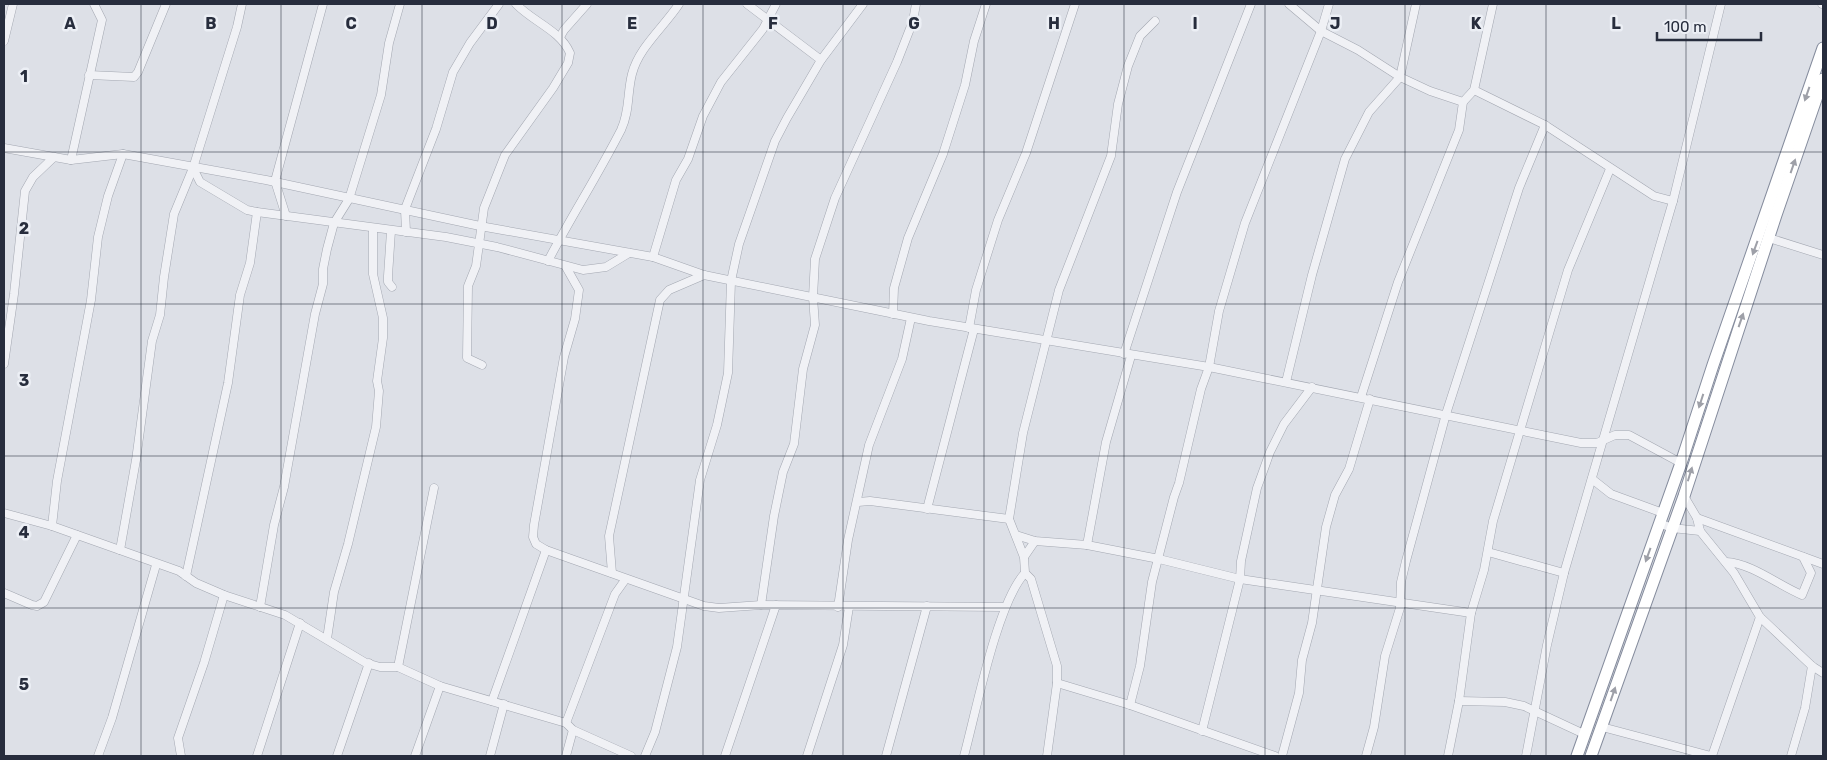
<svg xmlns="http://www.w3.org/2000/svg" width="1827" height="760" font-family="Rubik,sans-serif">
	<rect width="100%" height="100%" fill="#dde0e7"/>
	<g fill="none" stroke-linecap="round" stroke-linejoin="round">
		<defs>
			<g id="minor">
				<path d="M747 4 821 60"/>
				<path d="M1289 4 1321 31 1358 50 1400 77 1430 91 1463 102"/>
				<path d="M1822 4H1823"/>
				<path d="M560 37 564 30 587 4"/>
				<path d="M4 41 13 4"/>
				<path d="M89 75 134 77 138 72 166 4"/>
				<path d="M1474 90 1545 125 1654 196 1673 201"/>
				<path d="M4 148 71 160 123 154 266 180 480 226 653 257 704 275 929 321 1209 367 1581 443H1597L1615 435H1629L1681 463"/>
				<path d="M71 160 102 20 94 4"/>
				<path d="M193 168 200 182 247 210 257 212 446 237 497 247 583 270 606 267 629 253"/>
				<path d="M286 216 275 181 323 4"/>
				<path d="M391 231 388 276V282L392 287"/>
				<path d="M406 232 405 209 436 129 453 72 470 43 499 4"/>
				<path d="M1769 238 1823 255"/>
				<path d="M653 257 676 180 688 159 703 116 721 82 763 29 776 4"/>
				<path d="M548 261C571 217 598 175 621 130 630 111 627 93 632 74 639 47 664 27 679 4"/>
				<path d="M566 267 579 290 575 319 564 357 534 525 533 537 536 544 546 550 704 606 719 608 761 605 1005 607"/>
				<path d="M893 314 894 288 908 238 943 154 965 85 974 41 986 4"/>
				<path d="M969 328 976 290 998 220 1026 153 1075 4"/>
				<path d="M1124 354 1177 192 1251 4"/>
				<path d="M4 364 14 294 25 191 33 177 54 157"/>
				<path d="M482 365 467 358 468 286 476 266 484 208 505 155 553 88 568 63 570 53C560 30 533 22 516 4"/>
				<path d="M1286 382 1312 275 1345 159 1369 112 1400 77 1416 4"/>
				<path d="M1361 397 1398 282 1459 130 1463 102 1474 90 1493 4"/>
				<path d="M1592 479 1611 494 1663 513"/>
				<path d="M1684 496 1697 518 1700 531 1734 573 1760 617 1812 666 1823 673"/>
				<path d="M858 502 870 501 1009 519"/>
				<path d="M927 509 974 329"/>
				<path d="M4 513 52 526 179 571 196 583 224 595 285 615 366 663 380 667H398L440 686 566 723 573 730 631 756"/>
				<path d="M1697 518 1823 564"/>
				<path d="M1659 523 1672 528 1700 531"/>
				<path d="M52 526 57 481 91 300 98 237 108 196 123 154"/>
				<path d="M1016 535 1035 541 1087 545 1159 559 1240 579 1471 613"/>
				<path d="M1087 545 1106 442 1131 356"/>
				<path d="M120 550 136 460 152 341 160 315 164 277 174 214 193 168 237 27 242 4"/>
				<path d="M1488 552 1564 573"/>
				<path d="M1024 557 1035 541"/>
				<path d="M1726 562C1751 563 1778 585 1802 595L1811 573 1803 557"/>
				<path d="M612 573 609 536 660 300 669 290 704 275"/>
				<path d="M186 576 228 383 240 295 250 263 257 212"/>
				<path d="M4 593 32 605 37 606 44 602 77 535"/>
				<path d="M761 605 774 516 783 472 794 444 803 369 815 325 813 297 815 259 835 198 897 62 913 21 916 4"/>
				<path d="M260 607 274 525 284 487 315 314 323 284V269L327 249 334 223 349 199 381 95 389 43 400 4"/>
				<path d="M838 607 848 540 869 445 902 359 911 318"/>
				<path d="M327 639 334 592 348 544 376 427 379 391 377 381 383 338V318L373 274V229"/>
				<path d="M398 667 434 488"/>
				<path d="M1057 683 1130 705 1275 756"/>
				<path d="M492 701 546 550"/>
				<path d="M1459 701 1505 702 1524 706 1584 734"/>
				<path d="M1130 705 1140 666 1152 582 1174 497 1179 483 1201 389 1209 367 1219 311 1245 223 1321 31 1329 4"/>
				<path d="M566 723 615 594 625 580"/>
				<path d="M1602 727 1711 756"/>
				<path d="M1202 731 1240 579 1241 561 1257 488 1270 452 1284 424 1312 387"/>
				<path d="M98 756 112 718 156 565"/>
				<path d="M181 756 178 738 204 663 224 595"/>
				<path d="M257 756 300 623"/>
				<path d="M337 756 369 663"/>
				<path d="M415 756 440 686"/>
				<path d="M490 756 504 704"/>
				<path d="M566 756 573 730"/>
				<path d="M645 756 655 732 677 647 700 480 717 425 728 373 731 281 739 244 775 141 787 118 821 60 863 4"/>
				<path d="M725 756 776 605"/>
				<path d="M807 756 843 645 849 607"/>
				<path d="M886 756 927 606"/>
				<path d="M964 756C976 712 997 603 1025 573"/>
				<path d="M1047 756 1057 683V666L1031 579 1025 573 1024 557 1009 519 1023 433 1059 290 1111 156 1118 104 1128 66 1140 36 1155 21"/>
				<path d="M1282 756 1299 693 1302 660 1312 623 1326 527 1335 495 1349 469 1370 399"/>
				<path d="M1366 756 1374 727 1385 656 1400 608 1401 582 1406 561 1446 414 1519 188 1545 125"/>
				<path d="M1448 756 1459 701 1471 613 1484 570 1493 521 1568 270 1610 169"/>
				<path d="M1526 756 1547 645 1564 573 1673 201 1721 4"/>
				<path d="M1712 756 1760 617"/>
				<path d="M1791 756 1805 708 1812 666"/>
			</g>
			<g id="highway">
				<path d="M1577 756 1681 463 1713 365 1823 48"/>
				<path d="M1591 756 1684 496 1776 215 1823 79"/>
			</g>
		</defs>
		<!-- minor casing -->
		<use href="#minor" stroke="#a3a7b1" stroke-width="9"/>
		<!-- highway casing -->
		<use href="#highway" stroke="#858c9d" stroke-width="13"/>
		<!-- minor -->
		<use href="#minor" stroke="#f0f1f5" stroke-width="8"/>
		<!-- highway -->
		<use href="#highway" stroke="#fff" stroke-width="11"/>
	</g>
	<!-- one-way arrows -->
	<defs><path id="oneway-solid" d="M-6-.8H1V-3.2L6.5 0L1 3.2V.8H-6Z" transform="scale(1.25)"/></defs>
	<g fill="#9ea0a8">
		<use href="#oneway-solid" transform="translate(1807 94) rotate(109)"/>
		<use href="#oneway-solid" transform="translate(1793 166) rotate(-71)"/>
		<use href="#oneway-solid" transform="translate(1755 248) rotate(110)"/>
		<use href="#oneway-solid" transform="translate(1741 320) rotate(-71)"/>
		<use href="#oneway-solid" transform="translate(1701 401) rotate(108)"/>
		<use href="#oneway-solid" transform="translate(1690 474) rotate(-73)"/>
		<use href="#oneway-solid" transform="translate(1648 555) rotate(110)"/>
		<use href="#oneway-solid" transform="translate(1613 694) rotate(-71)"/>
	</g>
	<!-- grid -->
	<path fill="none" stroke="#272d3d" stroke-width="1" stroke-opacity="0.55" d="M141 4V756M281 4V756M422 4V756M562 4V756M703 4V756M843 4V756M984 4V756M1124 4V756M1265 4V756M1405 4V756M1546 4V756M1686 4V756M4 152H1823M4 304H1823M4 456H1823M4 608H1823"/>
	<g font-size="16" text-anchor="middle" font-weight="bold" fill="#272d3d" stroke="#eceff5" stroke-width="5" stroke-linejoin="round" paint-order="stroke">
		<text x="70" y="29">A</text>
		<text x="211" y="29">B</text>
		<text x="351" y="29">C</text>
		<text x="492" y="29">D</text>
		<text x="632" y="29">E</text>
		<text x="773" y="29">F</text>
		<text x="914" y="29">G</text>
		<text x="1054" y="29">H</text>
		<text x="1195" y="29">I</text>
		<text x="1335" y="29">J</text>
		<text x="1476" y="29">K</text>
		<text x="1616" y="29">L</text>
		<text x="24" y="82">1</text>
		<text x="24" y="234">2</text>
		<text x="24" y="386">3</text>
		<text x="24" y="538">4</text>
		<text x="24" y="690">5</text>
	</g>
	<!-- border -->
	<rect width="1827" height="760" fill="none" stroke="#272d3d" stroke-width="10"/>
	<!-- scale -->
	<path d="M1657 32v8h104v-8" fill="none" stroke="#272d3d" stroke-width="2.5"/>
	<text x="1664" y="32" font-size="15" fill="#272d3d" stroke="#eceff5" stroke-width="4" paint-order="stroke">100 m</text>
</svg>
